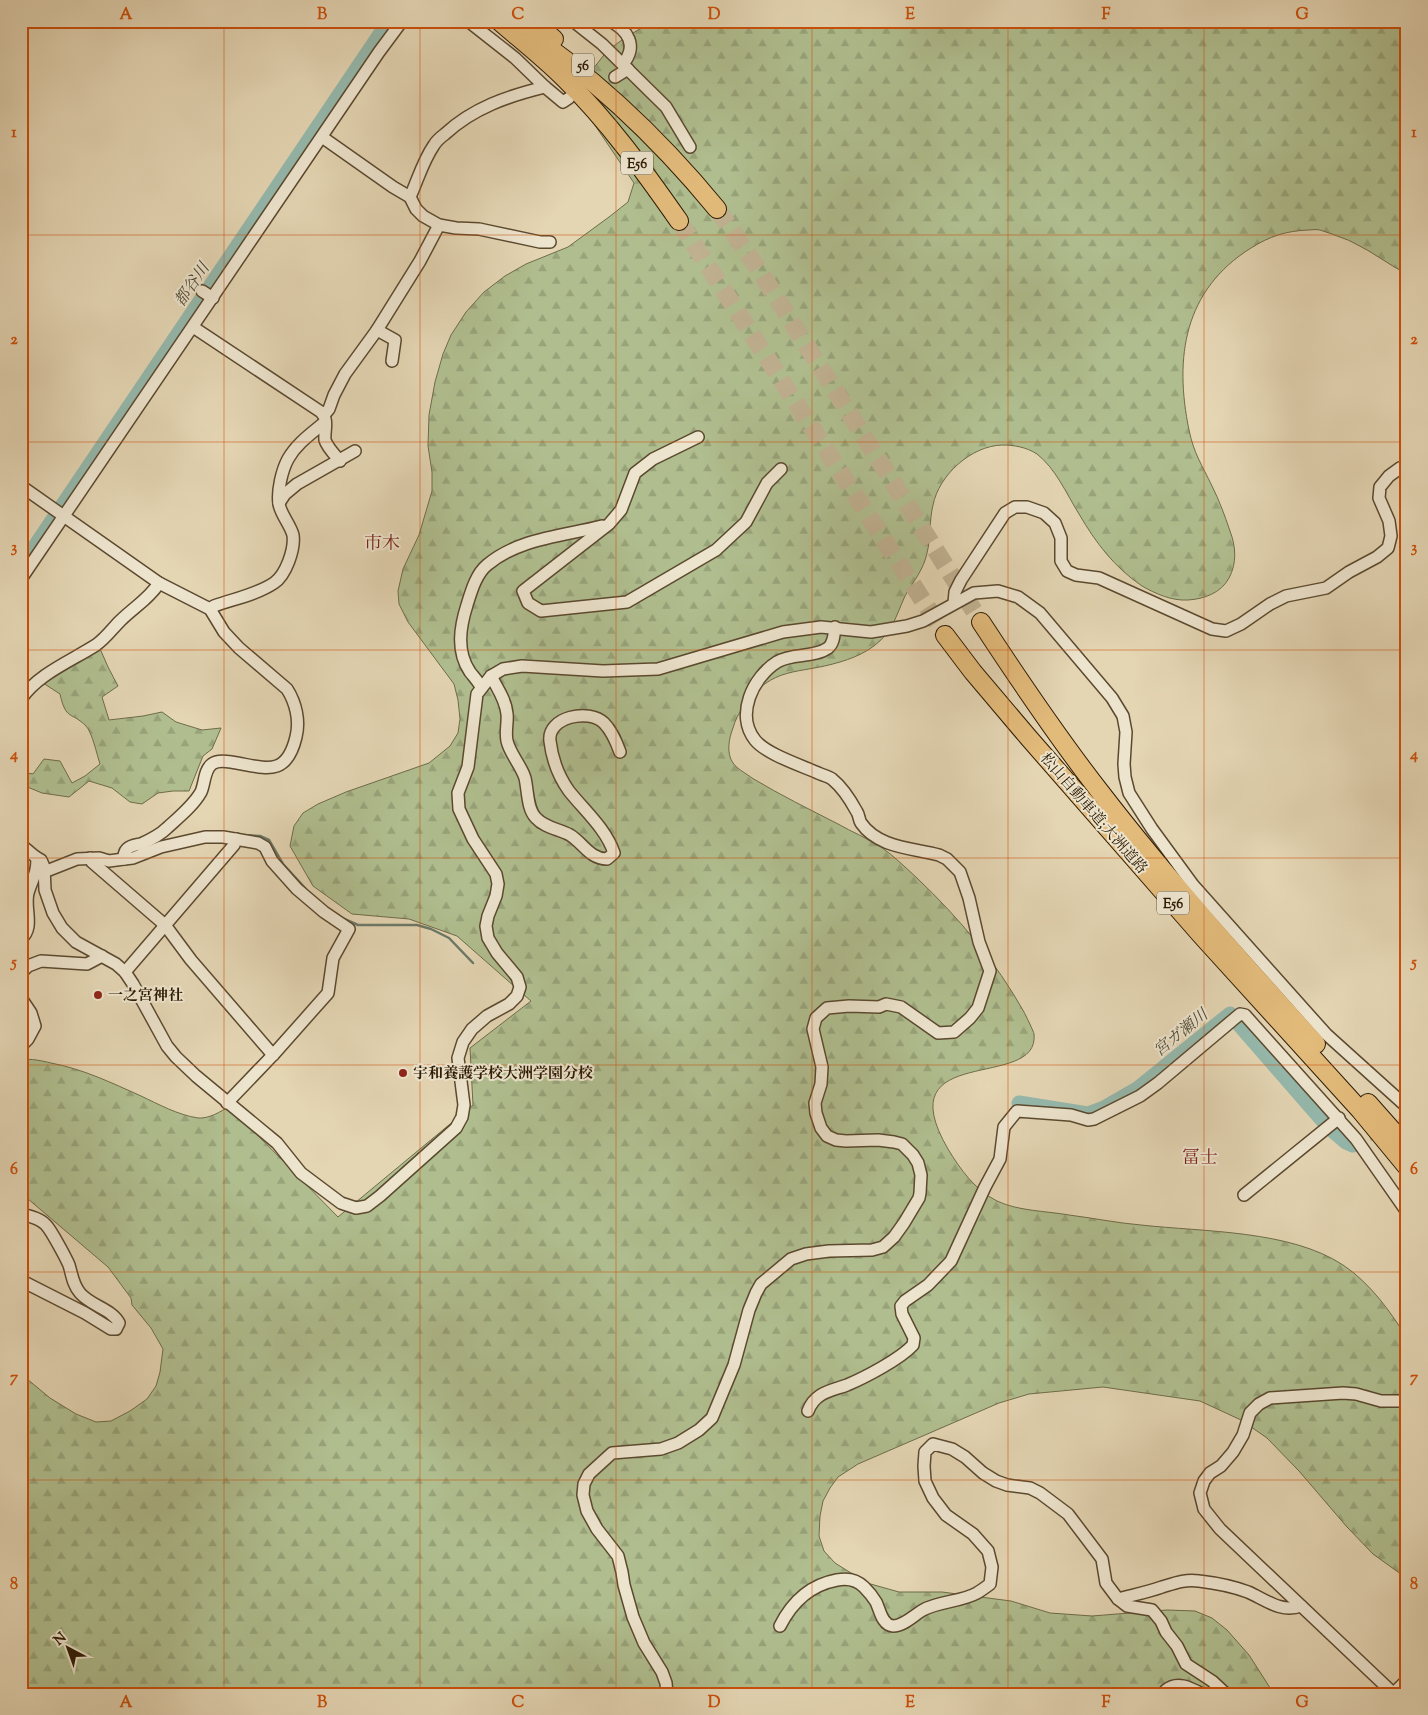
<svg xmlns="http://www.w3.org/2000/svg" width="1428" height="1715" viewBox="0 0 1428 1715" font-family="'Sorts Mill Goudy','Noto Serif JP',serif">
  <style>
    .forest { fill: url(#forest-firs); stroke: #6e6c49 }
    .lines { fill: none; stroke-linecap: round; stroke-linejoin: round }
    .stream { stroke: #6b7969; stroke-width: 2.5 }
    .river { stroke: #95b9ad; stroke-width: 15 }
    .minor-tunnel { stroke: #bfb090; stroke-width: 11; stroke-dasharray: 11 5.5; stroke-linecap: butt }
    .highway-tunnel { stroke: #bfb090; stroke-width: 18; stroke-dasharray: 18 9; stroke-linecap: butt }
    .minor-casing { stroke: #5b492f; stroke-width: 14 }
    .highway-casing { stroke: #2d1a03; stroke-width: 20 }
    .minor { stroke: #ede4ce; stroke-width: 11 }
    .highway { stroke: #e2ba7a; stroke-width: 18 }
    .grid { fill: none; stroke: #cc500b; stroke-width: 1; stroke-opacity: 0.55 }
    .poi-dot { fill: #8f2418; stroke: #ede4ce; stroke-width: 2 }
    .labels { text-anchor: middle; stroke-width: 4; stroke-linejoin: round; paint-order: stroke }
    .shield { fill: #ede4ce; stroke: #675740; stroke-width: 1 }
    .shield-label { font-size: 14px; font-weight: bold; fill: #2d1a03 }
    .street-label { font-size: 15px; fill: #2d1a03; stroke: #ede4ce }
    .poi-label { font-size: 15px; font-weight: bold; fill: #2d1a03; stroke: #ede4ce; text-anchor: start }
    .water-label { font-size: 16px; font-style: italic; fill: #4c4a36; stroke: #ede4ce }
    .quarter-label { font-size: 18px; fill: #7a1f14; stroke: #ede4ce }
    .neatline { fill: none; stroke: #cc500b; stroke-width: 2 }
    .grid-label { font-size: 16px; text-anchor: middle; font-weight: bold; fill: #cc500b }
  </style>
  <defs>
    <pattern id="forest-firs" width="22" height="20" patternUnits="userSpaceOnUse" patternTransform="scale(1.25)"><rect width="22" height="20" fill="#b0be8f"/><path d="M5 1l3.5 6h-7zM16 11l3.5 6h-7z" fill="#98a37a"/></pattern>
  </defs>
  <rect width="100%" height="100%" fill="#e4d5b3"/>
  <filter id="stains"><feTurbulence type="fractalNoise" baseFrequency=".004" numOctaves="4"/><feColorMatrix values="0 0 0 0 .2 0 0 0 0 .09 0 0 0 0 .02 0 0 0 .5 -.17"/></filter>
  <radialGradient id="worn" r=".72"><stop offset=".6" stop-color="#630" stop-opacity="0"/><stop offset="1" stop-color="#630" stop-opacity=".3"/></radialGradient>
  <g class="forest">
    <path d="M659,21H1407V274C1389,265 1373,252 1354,243C1347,239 1339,237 1332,234C1328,233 1324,231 1320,230C1316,229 1312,230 1308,230C1286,231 1270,236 1251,248C1184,290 1174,357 1189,430C1194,454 1202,465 1212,486C1219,500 1225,516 1230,531C1236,547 1237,563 1229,578C1221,593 1204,599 1188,600C1172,601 1156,594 1142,586C1114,567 1096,543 1079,514C1066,493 1056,469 1037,454C1026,447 1014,445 1002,445C971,446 939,475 933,505C929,521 931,538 927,553C924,569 913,582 905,596C900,607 896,619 890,629C878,647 860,656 840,662C797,675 773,665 744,706C739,713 735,720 733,728C729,738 726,753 733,763C737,769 747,774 752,778C780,795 809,809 838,824C852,832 867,838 881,847C894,856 906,868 918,879C959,918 996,962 1024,1012C1025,1014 1034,1032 1034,1034C1040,1092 885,1041 948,1149C960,1169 975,1190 997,1201C1018,1211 1046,1211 1069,1215C1093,1218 1117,1223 1141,1225C1204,1232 1290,1230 1343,1265C1370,1283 1390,1311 1407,1338V1576L1398,1572L1373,1554L1347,1527L1299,1471L1267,1438L1241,1420L1200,1401L1103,1387L1029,1394L999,1403L858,1464L838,1477L830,1488L823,1501L820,1516L819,1536L824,1551L835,1563L867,1583L899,1592H942L1011,1601L1050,1613L1092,1616L1167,1610L1195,1611L1212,1618L1227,1630L1249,1655L1274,1694H21V1374L50,1398L76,1414L96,1422L111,1421L130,1411L147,1399L156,1386L160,1372L163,1349L151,1328L132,1305L131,1298L108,1267L21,1193V1060C31,1058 42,1061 51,1063C83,1069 112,1083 141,1096C158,1104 178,1115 198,1118C208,1119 221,1112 229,1106L338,1217L473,1105L470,1048L531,1001L457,936L409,919L352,914L313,886L290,846L294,826L303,813L318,804L346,792L429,763L450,746L458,733L460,719L458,700L454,684L408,622L399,604L398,591L403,569L419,535L432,491V472L428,446L429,415L435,382L443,354L451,335L466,312L484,292L505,276L526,264L568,247L609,217L628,202L634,183L588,115V96L593,69L607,51L626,37L645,26Z"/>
    <path d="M98,644L108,667L118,686L102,697L109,720L143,716L162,712L176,722L202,730L221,728L212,749L203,756L189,791H173L158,793L142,804L130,802L112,788L89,781L69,797L42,793L25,786L21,787V772L33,774L44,759L60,761L72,783L85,776L100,764C97,755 92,732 86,726C71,711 66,721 60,694L40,681Z"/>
  </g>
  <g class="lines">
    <g class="stream">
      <polyline points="242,835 260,836 269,840 283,864 306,889"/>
      <polyline points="21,867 32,870"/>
      <polyline points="342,918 358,925 417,925 431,929 449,938 473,963"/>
    </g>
    <g class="river">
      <polyline points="21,567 389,21"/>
      <polyline points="1019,1103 1088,1114 1104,1108 1137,1089 1230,1014 1324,1122"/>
      <polyline points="1333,1131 1346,1142 1353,1145"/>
    </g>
    <polyline class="minor-tunnel" points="1369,1136 1407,1122"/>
    <g class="highway-tunnel">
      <polyline points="717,209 757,267 981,622"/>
      <polyline points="679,221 945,635"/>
    </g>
    <defs>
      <g id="minor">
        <polyline points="468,21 515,58 545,87"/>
        <polyline points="573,21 602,44 666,107 690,147"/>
        <path d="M610,21C628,30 638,46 623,64"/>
        <polyline points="615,77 628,69"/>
        <polyline points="322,137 393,187 410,197 416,209 423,216 439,225 456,228 479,229 540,242 550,242"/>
        <path d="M410,197C418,179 423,161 434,145C437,140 441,137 445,134C473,108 508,96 545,87L563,102L569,98"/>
        <polyline points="202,291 213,298"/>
        <path d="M193,327L321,412C329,420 324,430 325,440C327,447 335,455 340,461"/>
        <polyline points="377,330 395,340 392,361"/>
        <polyline points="324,415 329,409 334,395 345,374 377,330 420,261 439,225"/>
        <polyline points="698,437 653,459 635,473 621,510 609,524 523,591 528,603 541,611 627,602 716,550 746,522 767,483 781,469"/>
        <path d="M21,486L159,583L210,609L224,632L239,648L287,689C296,703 300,721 296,737C286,779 264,767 231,762C225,761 217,760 212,764C204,770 205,783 201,792C193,806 179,817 167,828C160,835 150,840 141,844C136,845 131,845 127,849C124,852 124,855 124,859"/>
        <polyline points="279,503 285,494 297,484 355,451"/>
        <polyline points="21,579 379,52 402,21"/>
        <polyline points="954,603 955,592 961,580 1005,513 1015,507 1027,507 1044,513 1055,523 1061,538 1061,561 1067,571 1076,575 1099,578 1212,629 1226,631 1241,624 1270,604 1286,596 1326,588 1349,572 1377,557 1388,548 1391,536 1389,521 1379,498 1380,487 1389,476 1400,468 1407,467"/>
        <path d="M210,609L214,606C233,599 256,595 274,583C286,575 295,549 293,535C290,524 281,515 279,504C277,491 282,470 288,459C297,443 312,433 325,422"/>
        <path d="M491,676C497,688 506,700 507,714C508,722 505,732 507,741C510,754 521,765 525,778C528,791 527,809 536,818C545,828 559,829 570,835C583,843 590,859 607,859L614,853C606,829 585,811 569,791C559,777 552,758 550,741C547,717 589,708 604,723C612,731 616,741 620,752"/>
        <path d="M481,687C478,681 474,677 470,672C456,651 460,627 467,605C471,592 476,574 487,565C519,538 564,536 602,526"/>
        <path d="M21,699C38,674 71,661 96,645C106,638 112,629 120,621C134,607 149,599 159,583"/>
        <path d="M21,845C28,850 34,857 41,860L44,867L45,890L53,913L62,928L76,942L116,964L125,972L133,984L167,1046L176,1057L196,1076L277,1143L301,1173L341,1203L356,1208L367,1206L380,1196L456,1128L462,1117L464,1105L458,1058L463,1042L472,1029L487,1016L509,1004L517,996L520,987L517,977L497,953L488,938L486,926L488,916L496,896L498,884L496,874L473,839L459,809L458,793L468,767L477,694L491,676L503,669L522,666L603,671L658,669L783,632L821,627L871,632L907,626L923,621L974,593L998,591L1018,597L1040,613L1112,698L1123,716L1126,732L1124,764L1125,777L1129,793L1152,829L1193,885L1326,1034L1407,1107"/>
        <polyline points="90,858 92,862 165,925 191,960 273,1055"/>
        <polyline points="44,872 77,859 99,858 109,861 124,859 133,858 161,847 205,837 223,837 258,843 265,847 272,861 297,889 324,912 349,929 333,958 328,993 273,1055 227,1103"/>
        <path d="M21,939C35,927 24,909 28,893C32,879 37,875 37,858"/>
        <polyline points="125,972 234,845 236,839"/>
        <polyline points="21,973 28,966 41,961 87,964 102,956"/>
        <polyline points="21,998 31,1013 35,1026 28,1039 21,1046"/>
        <polyline points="1244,1195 1339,1118"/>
        <path d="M21,1214C29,1216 40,1218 46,1225C51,1230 66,1258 69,1265C72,1275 73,1285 80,1293C91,1306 112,1309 119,1323L116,1329H111L85,1313L24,1282L21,1284"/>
        <path d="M808,1411C815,1392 831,1391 847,1385C866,1377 900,1359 913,1345L914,1338L902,1314L901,1306L905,1301L928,1285L951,1261L985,1187L1000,1159L1004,1127L1017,1111L1071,1115L1088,1120L1094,1119L1140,1096L1158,1083L1240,1014L1245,1015L1356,1139L1407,1212"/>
        <path d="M1118,1599C1133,1595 1148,1592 1162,1587C1175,1583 1185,1579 1199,1581C1216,1583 1232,1586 1248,1592C1266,1600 1281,1613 1301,1606"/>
        <path d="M780,1626C792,1602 810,1585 837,1580C847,1578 856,1579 864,1587C868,1591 873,1597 876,1602C880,1610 882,1625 893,1626C904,1626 914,1615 923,1610C939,1601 961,1602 977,1593C982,1590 986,1587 990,1584L992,1567L988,1551L973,1534L946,1515L933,1498L925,1481L924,1466L925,1452L933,1444L952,1449L965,1457L983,1473L996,1481L1007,1485L1030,1488L1040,1493L1068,1514L1102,1559L1106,1583L1118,1599L1127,1606L1152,1610L1161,1621L1166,1632L1177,1646L1186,1664L1212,1681L1226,1694"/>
        <polyline points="1394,1693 1407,1680"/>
        <path d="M667,1694L666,1683L662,1672L644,1643L633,1617L624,1585L622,1572L618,1556L597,1529L587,1511L583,1495L584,1484L589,1474L612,1453L661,1449L678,1443L699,1430L712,1418L734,1365L749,1310L756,1293L761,1284L791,1259L806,1254L829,1251L872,1250L883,1247L894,1237L904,1223L919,1198L920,1193L921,1175L918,1163L913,1155L902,1144L894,1142L878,1140L846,1141L836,1140L827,1136L821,1128L816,1113L815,1103L821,1084L822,1067L813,1029L816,1018L827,1008L849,1006L879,1007L886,1004L901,1007L938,1033L954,1032L970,1018L978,1008L990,971L979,942L969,898L960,872L947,859L939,855C913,848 878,848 861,823C859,820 859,815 857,812C851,801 842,787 832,779C828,776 822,775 818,773C800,765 766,754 755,740C735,715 753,677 777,662C792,653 814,658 828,648C834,643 834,635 835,627"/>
        <path d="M1168,1694L1166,1690C1177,1681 1189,1687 1202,1694"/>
        <polyline points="1394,1694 1220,1529 1204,1509 1200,1493 1204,1481 1210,1473 1221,1466 1233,1452 1243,1435 1250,1413 1259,1404 1270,1398 1343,1393 1356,1394 1381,1401 1407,1401"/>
      </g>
      <g id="highway">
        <path d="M499,21C521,40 544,58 565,79C608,121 644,171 679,221"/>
        <path d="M511,21C590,73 658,137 717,209"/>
        <polyline points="533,21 554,39"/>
        <path d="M981,622C1019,680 1058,738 1101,793C1168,880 1242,962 1316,1044"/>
        <polyline points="945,635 973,672 1028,737 1201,935 1360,1110 1407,1167"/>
        <polyline points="1368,1103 1407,1147"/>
      </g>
    </defs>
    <use href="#minor" class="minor-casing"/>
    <use href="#highway" class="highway-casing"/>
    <use href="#minor" class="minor"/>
    <use href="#highway" class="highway"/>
  </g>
  <path class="grid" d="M224,21V1694M420,21V1694M616,21V1694M812,21V1694M1008,21V1694M1204,21V1694M21,235H1407M21,442H1407M21,650H1407M21,858H1407M21,1065H1407M21,1272H1407M21,1480H1407"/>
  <g class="poi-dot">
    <circle cx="98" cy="995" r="5"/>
    <circle cx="403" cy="1073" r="5"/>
  </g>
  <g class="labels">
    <g class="shield">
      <rect x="572" y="53.5" width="22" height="23" rx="4"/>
      <rect x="621" y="151.5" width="32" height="23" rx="4"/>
      <rect x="1157" y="891.5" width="32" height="23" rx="4"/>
    </g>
    <g class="shield-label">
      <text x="583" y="70">56</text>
      <text x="637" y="168">E56</text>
      <text x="1173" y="908">E56</text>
    </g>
    <g class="street-label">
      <text transform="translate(1094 813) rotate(49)" y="5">松山自動車道;大洲道路</text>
    </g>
    <g class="poi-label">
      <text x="108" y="1000">一之宮神社</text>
      <text x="413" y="1078">宇和養護学校大洲学園分校</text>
    </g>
    <g class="water-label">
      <text transform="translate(191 284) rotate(-56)" y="6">都谷川</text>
      <text transform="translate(1180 1032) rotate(-39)" y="6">宮ガ瀬川</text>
    </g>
    <g class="quarter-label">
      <text x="382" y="549">市木</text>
      <text x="1200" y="1163">冨士</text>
    </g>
  </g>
  <rect width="1428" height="1715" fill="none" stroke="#e4d5b3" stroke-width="55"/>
  <g transform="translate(68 1648) rotate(319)" stroke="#ede4ce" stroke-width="4" paint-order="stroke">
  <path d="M0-4L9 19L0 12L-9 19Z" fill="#2d1a03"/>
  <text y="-8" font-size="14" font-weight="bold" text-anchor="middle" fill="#2d1a03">N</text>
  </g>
  <rect x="28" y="28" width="1372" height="1660" class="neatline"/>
  <g class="grid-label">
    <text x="126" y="19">A</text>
    <text x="322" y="19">B</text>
    <text x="518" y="19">C</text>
    <text x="714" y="19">D</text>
    <text x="910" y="19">E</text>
    <text x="1106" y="19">F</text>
    <text x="1302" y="19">G</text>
    <text x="14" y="137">1</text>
    <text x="1414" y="137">1</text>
    <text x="14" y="344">2</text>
    <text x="1414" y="344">2</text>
    <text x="14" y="552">3</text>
    <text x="1414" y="552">3</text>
    <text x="14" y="759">4</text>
    <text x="1414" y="759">4</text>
    <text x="14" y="967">5</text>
    <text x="1414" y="967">5</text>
    <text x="14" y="1174">6</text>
    <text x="1414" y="1174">6</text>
    <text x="14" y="1382">7</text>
    <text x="1414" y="1382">7</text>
    <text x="14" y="1589">8</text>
    <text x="1414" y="1589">8</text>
    <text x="126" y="1707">A</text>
    <text x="322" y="1707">B</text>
    <text x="518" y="1707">C</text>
    <text x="714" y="1707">D</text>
    <text x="910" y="1707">E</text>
    <text x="1106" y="1707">F</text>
    <text x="1302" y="1707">G</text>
  </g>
  <rect width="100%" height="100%" filter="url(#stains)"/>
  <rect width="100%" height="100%" fill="url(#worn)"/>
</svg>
